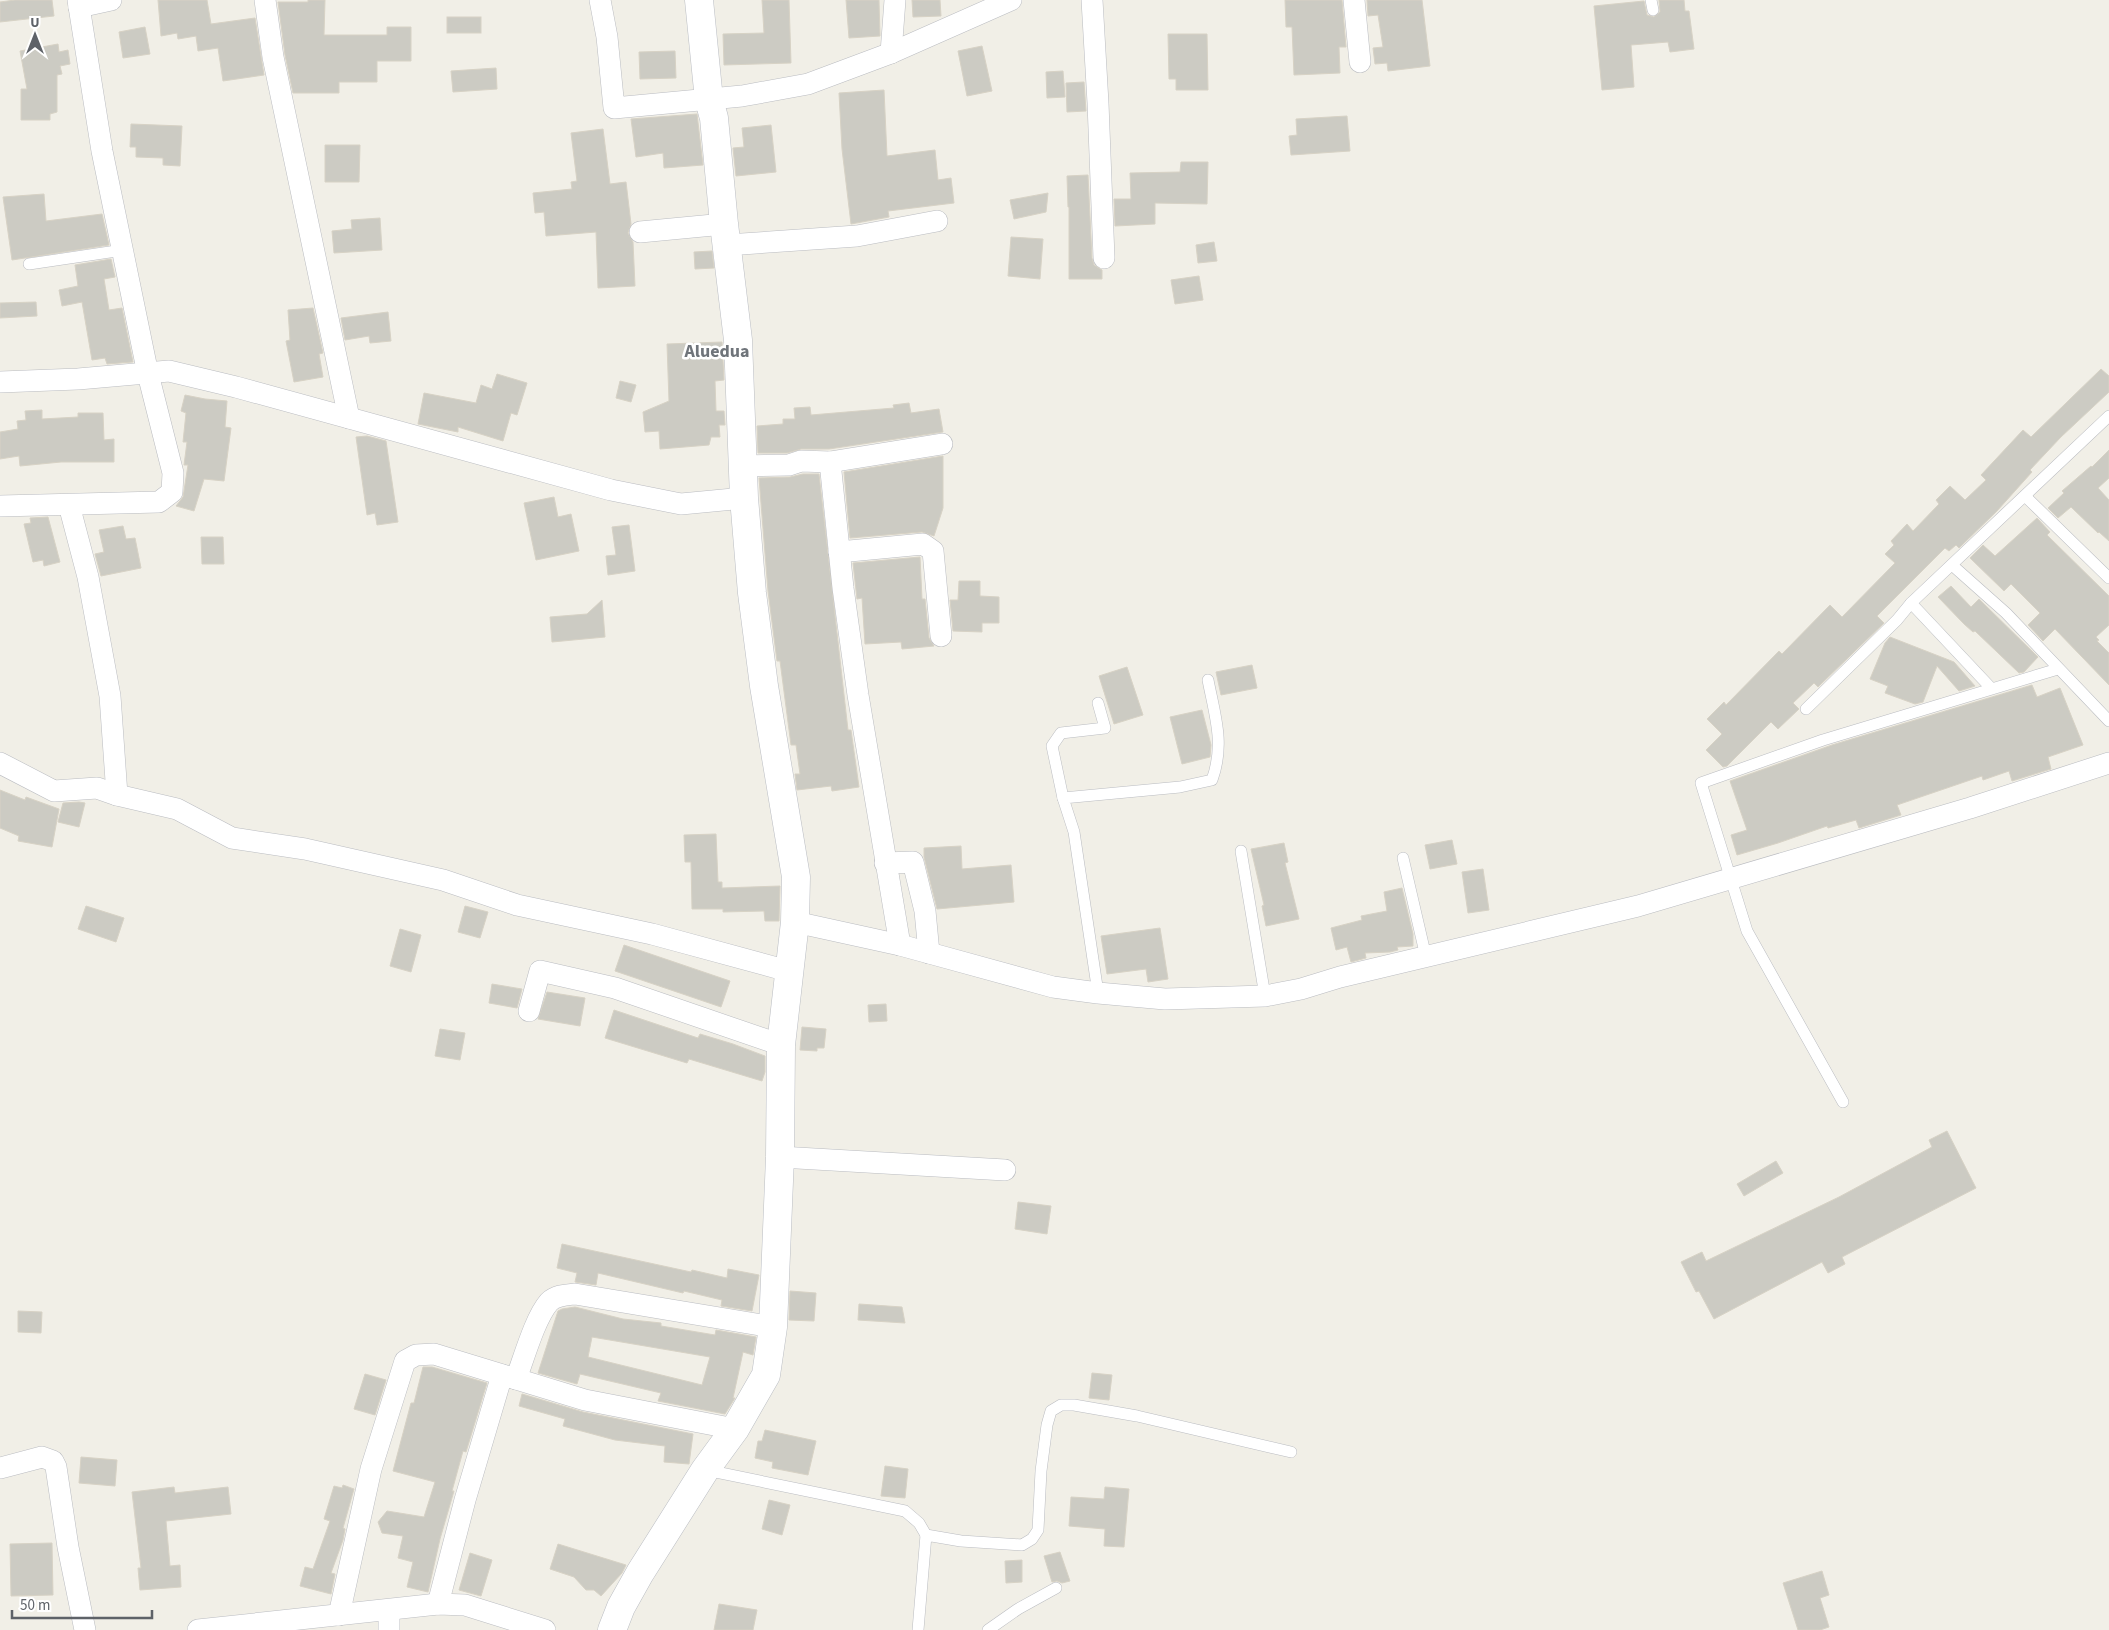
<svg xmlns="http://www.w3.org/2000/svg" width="2109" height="1630" viewBox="0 0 2109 1630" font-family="'Source Sans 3',sans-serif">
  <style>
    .building { fill: #cccbc3; stroke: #d7d2c5; fill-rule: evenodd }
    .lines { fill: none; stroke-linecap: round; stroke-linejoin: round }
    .lane-casing { stroke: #babcc1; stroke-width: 12 }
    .street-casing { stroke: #babcc1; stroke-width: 22 }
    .secondary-casing { stroke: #babdc3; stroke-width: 29 }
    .lane { stroke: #fff; stroke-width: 11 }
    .street { stroke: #fff; stroke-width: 21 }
    .secondary { stroke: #fff; stroke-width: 28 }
    .labels { text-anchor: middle; stroke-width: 5; stroke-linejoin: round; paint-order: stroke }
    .quarter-label { font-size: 18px; font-weight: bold; fill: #6f747a; stroke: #fff }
  </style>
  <rect width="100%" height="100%" fill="#f1efe7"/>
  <g class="building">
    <polygon points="15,0 52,0 54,16 0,22 0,2"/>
    <polygon points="158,0 207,0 211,24 255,18 264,75 223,81 218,48 198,51 196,36 178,39 177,33 161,36"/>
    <polygon points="308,0 325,0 324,35 387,35 387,27 411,27 411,61 377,61 377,82 339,82 339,93 293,93 285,55 278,2 308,2"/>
    <polygon points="762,0 789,0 791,63 724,65 723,34 764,33"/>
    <polygon points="846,0 879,0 880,36 849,38"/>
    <polygon points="912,0 940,0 941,16 913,17"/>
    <polygon points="1285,0 1342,0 1346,47 1339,47 1340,73 1294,75 1292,27 1286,27"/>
    <polygon points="1367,0 1422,0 1430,66 1388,71 1387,63 1375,64 1373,48 1383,47 1378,15 1368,16"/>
    <polygon points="1659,0 1684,0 1685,11 1689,11 1694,49 1670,52 1668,42 1631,45 1634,87 1602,90 1594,6 1644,1 1647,15 1654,17 1660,12"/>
    <rect x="447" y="17" width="34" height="16"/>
    <polygon points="145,27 150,54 123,58 119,32"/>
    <polygon points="1168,34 1207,34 1208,90 1176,90 1176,79 1169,79"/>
    <polygon points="58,44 59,52 68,50 70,64 60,66 62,74 57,75 57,112 50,114 50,120 21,120 21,89 27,89 20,51"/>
    <polygon points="982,46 992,91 967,96 958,51"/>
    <polygon points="675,51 676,78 640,79 639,52"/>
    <polygon points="496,68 497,89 453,92 451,71"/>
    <polygon points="1063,71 1065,97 1047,98 1046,72"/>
    <polygon points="1084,82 1086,111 1067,112 1066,83"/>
    <polygon points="884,90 887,156 935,150 938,180 951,178 954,203 888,211 889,217 851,224 842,149 839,93"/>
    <polygon points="697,114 703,165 664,168 663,153 636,157 631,119"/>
    <polygon points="1347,116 1350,151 1291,155 1289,136 1297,135 1296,119"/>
    <polygon points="131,124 182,126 180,166 163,165 163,158 136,157 136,147 130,147"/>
    <polygon points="771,125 776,172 736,176 733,148 744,147 742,128"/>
    <polygon points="603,129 610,184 626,182 631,224 628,233 633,242 635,286 598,288 596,232 546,236 544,212 535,213 533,193 572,189 571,182 577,181 571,133"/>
    <polygon points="325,145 360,145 359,182 325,182"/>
    <polygon points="1181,162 1208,162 1207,204 1155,203 1155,224 1115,226 1114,199 1131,199 1130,173 1180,172"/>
    <polygon points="1088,175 1092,258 1094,265 1102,270 1102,279 1069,279 1069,207 1068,207 1067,176"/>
    <polygon points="1048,193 1046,212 1014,219 1010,200"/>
    <polygon points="44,194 46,221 102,214 109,245 12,260 3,197"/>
    <polygon points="380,218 382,250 334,253 332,231 352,229 351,220"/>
    <polygon points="1011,237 1043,239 1040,279 1008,276"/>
    <polygon points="1214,242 1217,261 1198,263 1196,245"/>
    <polygon points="712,251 714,268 695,269 694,252"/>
    <polygon points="111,259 115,277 104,279 109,310 122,308 133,362 107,364 105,358 92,360 82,302 62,306 59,290 78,286 75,265"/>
    <polygon points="1199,276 1203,300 1175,304 1171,280"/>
    <polygon points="36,302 37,316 0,318 0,303"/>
    <polygon points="313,308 323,353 319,354 323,377 294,382 286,341 290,340 288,310"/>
    <polygon points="388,312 391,341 370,343 369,336 345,340 341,318"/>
    <polygon points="722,342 724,380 715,381 716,411 724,411 725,425 719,425 720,437 711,437 709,445 660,449 659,431 645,432 643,412 669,401 667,344"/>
    <polygon points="2101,369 2109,376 2109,392 2061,437 2030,470 2032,472 1997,511 1959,548 1956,545 1949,551 1945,548 1877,616 1884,623 1818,687 1814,683 1793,703 1799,709 1778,729 1771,722 1727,766 1723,767 1706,750 1722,734 1707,719 1724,702 1726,705 1779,651 1782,654 1830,605 1842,617 1895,563 1885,554 1894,545 1891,541 1907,524 1913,531 1939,504 1936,500 1950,486 1965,500 1986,480 1981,475 2023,430 2031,437"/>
    <polygon points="497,374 527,383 517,415 511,413 503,441 458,427 458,432 418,424 424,393 476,403 481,385 492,389"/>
    <polygon points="620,381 636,385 631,402 616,398"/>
    <polygon points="185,395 205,399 227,401 225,427 231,428 224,481 204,479 194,511 176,506 183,497 188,465 184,465 187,442 183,442 186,413 181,411"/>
    <polygon points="909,403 911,413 939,409 943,432 829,449 801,449 787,453 758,453 757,426 783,424 783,419 795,419 794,408 810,407 811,415 894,408 893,405"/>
    <polygon points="42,410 42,419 78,417 78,413 103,413 104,440 114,439 114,462 61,462 20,466 19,456 0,459 0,432 18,429 17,421 26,420 25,411"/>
    <polygon points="367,436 386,441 398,522 377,525 375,513 367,515 356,437"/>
    <polygon points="2109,450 2109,478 2098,488 2109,500 2109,541 2099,532 2098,533 2071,507 2058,518 2048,508 2064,493 2062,491 2091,466 2092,467"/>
    <polygon points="943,456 943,508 934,536 922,532 850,538 844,472"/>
    <polygon points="803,474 819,474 848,730 851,730 859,787 832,791 831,786 797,790 795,774 800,774 796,745 791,745 780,661 777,661 768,591 759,478 790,477"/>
    <polygon points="554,497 558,517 571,514 579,551 536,560 524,503"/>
    <polygon points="48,517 60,562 44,566 43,560 33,562 24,524 31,523 30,518"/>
    <polygon points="2037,518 2050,532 2047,535 2109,596 2109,625 2096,637 2099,640 2097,641 2109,653 2109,685 2055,629 2043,641 2028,625 2040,613 2011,584 2004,591 1970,558 1983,545 1995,556"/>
    <polygon points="629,525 635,571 608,575 606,556 616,555 612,527"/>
    <polygon points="123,526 126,539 135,538 141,568 101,576 95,554 104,552 99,530"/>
    <polygon points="201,537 223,537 224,564 202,564"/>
    <polygon points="920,557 922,599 925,599 929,638 934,646 902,649 901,642 865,644 862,598 857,599 853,563"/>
    <polygon points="959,581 980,581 980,596 999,597 999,623 982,623 982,632 953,631 950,600 958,600"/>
    <polygon points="1951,586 1971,607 1979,599 2038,657 2024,672 2019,673 1975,631 1973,632 1964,624 1938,597"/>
    <polygon points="602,600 605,637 552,642 550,617 587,614"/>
    <polygon points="1890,637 1954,662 1975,686 1959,691 1937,666 1923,702 1915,704 1885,693 1888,686 1870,679 1885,643"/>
    <polygon points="1252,665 1257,688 1221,695 1216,672"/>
    <polygon points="1127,667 1143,715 1114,724 1099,676"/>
    <polygon points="2032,685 2037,697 2060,688 2083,745 2048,757 2051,769 2012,781 2009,771 1983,780 1982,776 1897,805 1901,815 1859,828 1856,820 1828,828 1827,826 1778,843 1737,855 1731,835 1747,830 1730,781 1832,745"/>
    <polygon points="1202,710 1211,745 1210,757 1182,764 1170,717"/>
    <polygon points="0,790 25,800 26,797 59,809 52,847 18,841 19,836 0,828"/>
    <polygon points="79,802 85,803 79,827 58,822 63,803"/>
    <polygon points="716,834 718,882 722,882 722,888 780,886 779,921 765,921 764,911 723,912 723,909 692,909 691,862 685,862 684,835"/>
    <polygon points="1452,840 1457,864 1430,869 1425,845"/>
    <polygon points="1284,843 1288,862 1285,863 1299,919 1266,926 1262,906 1264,905 1251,849"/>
    <polygon points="961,846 962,869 1011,865 1014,902 937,909 924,857 924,848"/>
    <polygon points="1483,869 1489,910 1468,913 1462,872"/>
    <polygon points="1402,888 1413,934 1413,946 1397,947 1398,950 1390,952 1365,953 1366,958 1351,962 1347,947 1336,950 1331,928 1362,920 1361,916 1387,911 1384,892"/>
    <polygon points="86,906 124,918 116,942 78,929"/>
    <polygon points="465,906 488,912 480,938 458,932"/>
    <polygon points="1160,928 1168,979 1148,982 1146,969 1107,974 1101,936"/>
    <polygon points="400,929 421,935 411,972 390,966"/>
    <polygon points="624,945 730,981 721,1007 615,971"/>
    <polygon points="492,984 522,989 517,1008 489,1003"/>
    <polygon points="547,992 585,998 580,1026 538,1019"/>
    <polygon points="886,1004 887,1021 869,1022 868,1005"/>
    <polygon points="614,1010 698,1038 700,1034 733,1044 765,1056 765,1072 762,1081 689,1059 687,1063 605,1038"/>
    <polygon points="802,1027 826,1029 824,1048 817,1048 817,1051 800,1050"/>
    <polygon points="440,1029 465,1033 460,1060 435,1056"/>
    <polygon points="1947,1131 1976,1188 1842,1257 1845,1264 1828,1273 1822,1262 1714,1319 1699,1291 1696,1292 1681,1262 1702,1252 1706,1261 1839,1197 1932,1147 1929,1140"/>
    <polygon points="1776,1161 1783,1173 1744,1196 1737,1184"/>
    <polygon points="1018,1202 1051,1206 1047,1234 1015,1229"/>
    <polygon points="562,1244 691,1272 692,1270 727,1278 728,1269 759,1275 752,1311 721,1306 722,1300 684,1291 683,1293 598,1273 596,1285 575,1282 577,1273 557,1268"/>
    <polygon points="790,1291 816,1293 814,1321 789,1320"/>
    <polygon points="859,1304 902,1307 905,1323 858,1320"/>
    <path d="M575,1307L623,1319L661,1323V1326L715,1335L716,1330L756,1337L753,1355L743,1352L733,1398H735L725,1414L658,1401L661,1393L580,1374L577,1384L538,1373L558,1311L562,1309ZM592,1337L710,1357L702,1385L588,1357Z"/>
    <polygon points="18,1311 42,1312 41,1333 18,1332"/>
    <polygon points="423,1367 432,1367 487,1383 466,1452 463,1451 452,1491 454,1491 440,1539 428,1592 407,1587 413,1562 398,1558 403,1536 382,1533 378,1522 387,1511 424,1517 435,1482 393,1471 411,1403 414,1403"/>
    <polygon points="1092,1373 1112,1375 1109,1400 1089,1398"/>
    <polygon points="365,1374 386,1380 375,1415 354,1409"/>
    <polygon points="522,1394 583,1412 693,1434 689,1464 664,1462 665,1446 615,1440 563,1426 565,1419 519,1406"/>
    <polygon points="765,1430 816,1441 808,1475 772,1468 773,1462 755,1458 758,1441 762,1441"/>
    <polygon points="81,1457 117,1460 115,1486 79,1483"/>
    <polygon points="885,1466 908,1469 905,1498 881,1496"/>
    <polygon points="343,1485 354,1489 343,1528 345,1529 343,1540 331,1573 335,1574 331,1594 300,1586 305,1567 313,1569 330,1521 324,1519 334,1486 342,1488"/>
    <polygon points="174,1487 175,1493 228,1487 231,1514 166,1521 170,1566 180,1565 181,1587 140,1590 138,1568 141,1568 132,1492"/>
    <polygon points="1105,1487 1129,1489 1124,1547 1104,1546 1105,1529 1069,1526 1071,1497 1104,1499"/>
    <polygon points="769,1500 790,1505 782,1535 762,1529"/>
    <polygon points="52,1543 53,1595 11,1596 10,1544"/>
    <polygon points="558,1544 626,1565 622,1573 601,1596 594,1590 586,1590 574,1577 550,1569"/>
    <polygon points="1060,1552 1070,1581 1062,1583 1057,1581 1052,1582 1044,1556"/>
    <polygon points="470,1553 492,1560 481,1596 459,1590"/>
    <polygon points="1022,1560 1022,1582 1006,1583 1005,1561"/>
    <polygon points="1822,1571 1829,1595 1820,1598 1829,1627 1820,1630 1798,1630 1783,1583"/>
    <polygon points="719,1604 757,1610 753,1630 714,1630"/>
  </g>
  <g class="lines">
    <defs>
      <g id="lane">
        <polyline points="1651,0 1653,10"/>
        <polyline points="29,264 123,250"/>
        <polyline points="2025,496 2109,578"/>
        <polyline points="1952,565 2006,613 2109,721"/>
        <polyline points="1911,603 1991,688"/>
        <polyline points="1806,709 1897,620 1911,603 2109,416"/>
        <polyline points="1063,798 1052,746 1061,733 1105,728 1098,703"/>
        <polyline points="1241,851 1265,996"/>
        <polyline points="1403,858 1426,957"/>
        <path d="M1098,993L1074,832L1063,798L1180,787L1212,780C1225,744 1215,716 1208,680"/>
        <polyline points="1843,1102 1747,931 1701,783 1823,740 2058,669"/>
        <polyline points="706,1470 905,1511 919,1523 926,1535"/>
        <polyline points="918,1630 926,1535 961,1541 1022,1545 1032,1539 1038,1530 1041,1471 1047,1425 1051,1411 1061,1405 1074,1405 1137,1416 1291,1452"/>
        <polyline points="988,1630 1018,1609 1056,1588"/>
      </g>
      <g id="street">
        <polyline points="265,0 273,57 349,418"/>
        <polyline points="600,0 607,37 614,108 742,96 808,84 891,53 1011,0"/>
        <polyline points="1092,0 1098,103 1104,258"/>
        <polyline points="1354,0 1360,62"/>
        <polyline points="79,7 111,0"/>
        <polyline points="891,53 895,0"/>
        <polyline points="640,232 724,224"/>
        <polyline points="727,245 857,236 937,221"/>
        <polyline points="0,382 78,379 169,371 236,387 611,490 681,504 744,498"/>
        <polyline points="830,462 942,444"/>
        <polyline points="743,466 789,465 801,461 830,462 843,588 858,695 900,945"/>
        <polyline points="69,505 88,577 110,696 117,795"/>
        <polyline points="0,506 159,502 172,492 173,473 148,374 102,151 78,0"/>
        <polyline points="839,552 923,544 933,551 941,636"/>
        <polyline points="0,763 54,791 97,788 117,795 177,809 232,838 305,849 443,880 517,905 652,934 788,971"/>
        <polyline points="885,863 913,862 925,911 929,953"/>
        <polyline points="795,922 900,945 1053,987 1098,993 1165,999 1265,996 1301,989 1340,977 1638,906 1970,808 2109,763"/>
        <polyline points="529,1011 540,971 615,988 781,1045"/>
        <polyline points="780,1157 1005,1170"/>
        <path d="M516,1379C524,1358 535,1318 549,1302C556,1295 566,1295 575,1294L773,1327"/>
        <polyline points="0,1468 42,1457 53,1461 56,1467 68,1547 85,1630"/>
        <polyline points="438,1604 465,1500 502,1375"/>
        <polyline points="389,1610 389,1630"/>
        <polyline points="339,1615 371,1469 405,1361 416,1355 434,1354 585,1400 735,1429"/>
        <polyline points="198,1630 438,1604 465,1605 545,1630"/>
      </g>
      <polyline id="secondary" points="612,1630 621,1607 640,1573 705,1470 735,1429 766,1375 773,1327 780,1157 781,1045 795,922 796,877 764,686 752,593 744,498 738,340 724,224 714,118 709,100 699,0"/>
    </defs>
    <use href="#lane" class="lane-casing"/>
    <use href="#street" class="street-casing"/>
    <use href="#secondary" class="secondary-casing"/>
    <use href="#lane" class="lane"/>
    <use href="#street" class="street"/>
    <use href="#secondary" class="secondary"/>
  </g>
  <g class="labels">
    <g class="quarter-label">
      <text x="717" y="357">Aluedua</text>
    </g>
  </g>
  <g transform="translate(35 35)" stroke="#ffffff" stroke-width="4" paint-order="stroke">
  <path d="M0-4L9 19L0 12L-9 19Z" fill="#5e6268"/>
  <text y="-8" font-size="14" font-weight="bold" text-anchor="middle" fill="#5e6268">U</text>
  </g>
  <path d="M12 1610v8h140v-8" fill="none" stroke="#5e6268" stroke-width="2.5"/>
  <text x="20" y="1610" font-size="15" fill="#5e6268" stroke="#ffffff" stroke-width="4" paint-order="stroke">50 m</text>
</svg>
